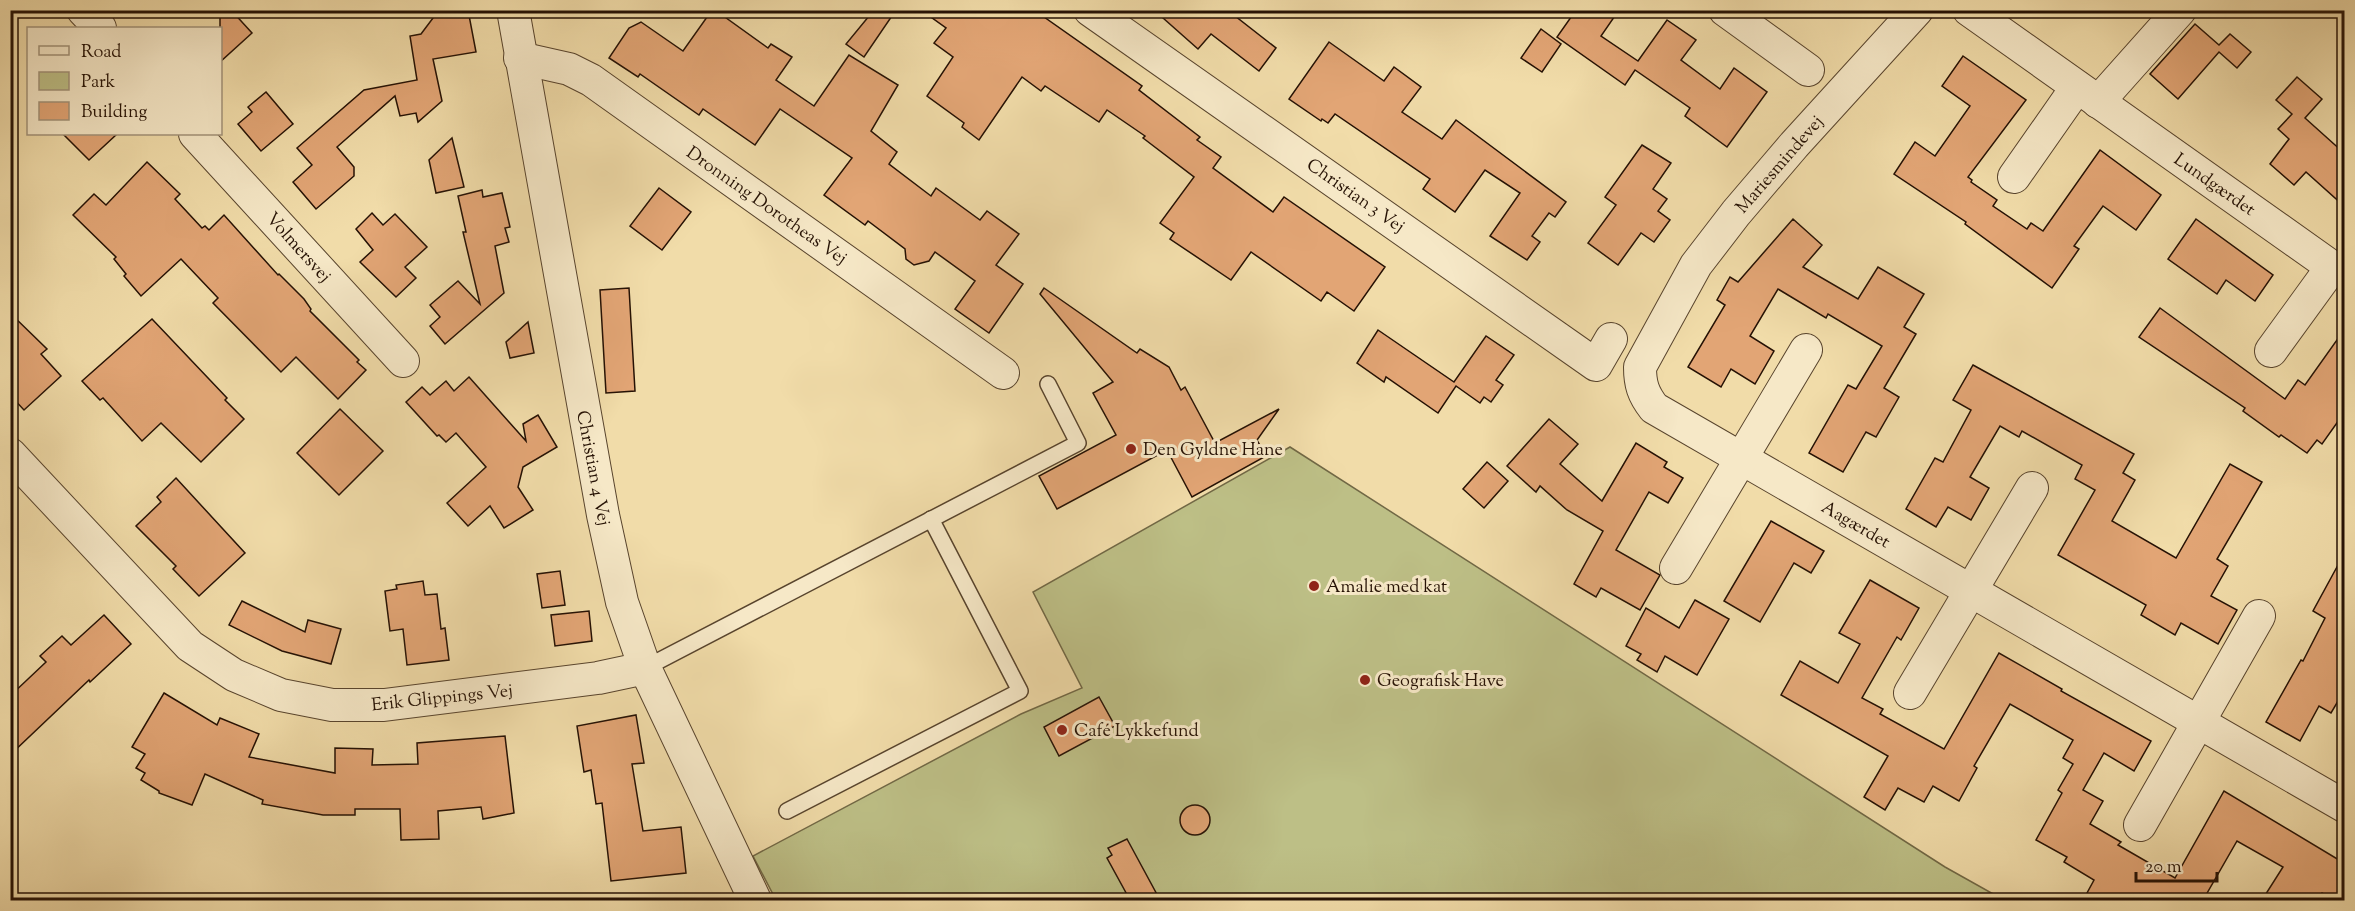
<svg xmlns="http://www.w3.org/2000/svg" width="2355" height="911" viewBox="0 0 2355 911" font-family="'Sorts Mill Goudy',serif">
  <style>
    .green { fill: #bdbf86; stroke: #716845; stroke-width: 1.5 }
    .building { fill: #e2a575; stroke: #251104; stroke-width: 1.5 }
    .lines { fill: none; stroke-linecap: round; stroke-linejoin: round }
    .service-casing { stroke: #58442d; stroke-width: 18 }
    .minor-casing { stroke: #58442d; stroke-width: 34 }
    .service { stroke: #f6e8c7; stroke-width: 15 }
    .minor { stroke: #f6e8c7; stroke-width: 32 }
    .poi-dot { fill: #8f2418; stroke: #f6e8c7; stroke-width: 2 }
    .labels { text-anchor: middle; stroke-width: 6; stroke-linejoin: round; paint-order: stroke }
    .street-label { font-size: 18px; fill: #251104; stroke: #f6e8c7 }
    .poi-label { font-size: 18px; fill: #251104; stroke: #f6e8c7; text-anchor: start }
  </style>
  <rect width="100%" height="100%" fill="#f1dca9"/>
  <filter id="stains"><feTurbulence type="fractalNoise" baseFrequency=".00333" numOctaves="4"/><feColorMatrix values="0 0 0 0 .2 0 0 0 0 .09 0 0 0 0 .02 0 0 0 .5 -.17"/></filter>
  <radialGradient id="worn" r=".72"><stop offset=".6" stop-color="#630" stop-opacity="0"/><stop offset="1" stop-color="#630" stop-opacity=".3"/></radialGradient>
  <polygon class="green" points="1290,447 1945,867 2004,900 776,900 753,856 1021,714 1082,688 1033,592"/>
  <g class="building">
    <polygon points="220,10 231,10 252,33 220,62"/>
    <polygon points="439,10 468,10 476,52 433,59 442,101 418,122 416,113 400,116 395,96 337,147 354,167 354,176 316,209 293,182 312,165 297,148 364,90 417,80 410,36 421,34"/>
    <polygon points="712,10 715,10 768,48 771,44 792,57 776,80 814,106 849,55 898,85 871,131 897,152 889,164 931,196 936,188 980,220 987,211 1019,234 996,265 1023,284 989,333 955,309 975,281 935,252 929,261 914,265 906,259 905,249 868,221 865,225 824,195 852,158 780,109 755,145 703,109 699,115 640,74 638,77 609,58 629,28 641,22 683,51"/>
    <polygon points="874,10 896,10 864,57 846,44"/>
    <polygon points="921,10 1034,10 1142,86 1139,90 1200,137 1197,140 1221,157 1213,168 1273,212 1284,197 1385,267 1354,311 1327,292 1321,301 1251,252 1231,280 1170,239 1174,233 1160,223 1194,177 1143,138 1145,136 1107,110 1099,122 1045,86 1041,91 1022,77 979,140 962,127 964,123 927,96 953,57 934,43 946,28"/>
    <polygon points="1154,10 1231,10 1230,12 1276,48 1259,71 1211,34 1198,49"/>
    <polygon points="1576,10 1619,10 1601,36 1638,61 1667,20 1696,40 1681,60 1720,89 1734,68 1767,92 1727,147 1685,116 1690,108 1635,70 1625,85 1557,37"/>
    <polygon points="2195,24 2219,45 2230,34 2251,52 2237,68 2219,52 2178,99 2150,74"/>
    <polygon points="1541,29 1561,44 1542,72 1521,58"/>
    <polygon points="1329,42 1384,81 1394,67 1421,87 1402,112 1442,139 1456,120 1566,202 1555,217 1549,213 1532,236 1540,242 1527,260 1490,236 1520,193 1485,170 1455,212 1423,189 1430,179 1335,114 1328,123 1322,119 1321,121 1289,99"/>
    <polygon points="1963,56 2026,100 1968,177 1972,180 1971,182 1997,200 1993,206 2027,229 2031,223 2043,231 2100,150 2161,195 2136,230 2103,206 2074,246 2079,249 2052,288 1965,224 1966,222 1894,174 1915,142 1935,156 1970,106 1942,86"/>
    <polygon points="2297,77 2322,99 2305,118 2344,153 2344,206 2306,172 2294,185 2270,164 2289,139 2278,129 2292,114 2276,100"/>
    <polygon points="266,92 293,124 261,151 238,124 252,112 248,107"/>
    <polygon points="63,134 117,134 89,160"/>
    <polygon points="452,138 464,187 436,193 429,160"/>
    <polygon points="1642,145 1671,163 1653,189 1667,199 1658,211 1670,220 1654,242 1641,233 1618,265 1588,243 1616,205 1605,197"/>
    <polygon points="147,162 180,194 175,199 202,228 205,226 209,230 224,215 278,275 279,274 304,299 311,309 310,311 359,360 357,362 366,370 338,399 296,357 281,372 213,303 218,298 181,259 141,296 124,276 126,274 114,259 116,257 73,215 94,194 106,205"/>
    <polygon points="659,188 691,212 662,250 630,226"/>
    <polygon points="482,190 483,197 502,193 510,227 505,228 509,242 495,246 504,293 445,344 430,326 440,317 430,305 458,281 480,304 463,232 466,232 458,196"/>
    <polygon points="372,213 383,225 395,214 427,247 405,267 416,278 396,297 360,262 373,250 356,229"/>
    <polygon points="1793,219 1822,245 1803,267 1858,299 1878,267 1924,294 1904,327 1916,334 1884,388 1899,397 1876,437 1866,432 1843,472 1809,453 1848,385 1856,389 1882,346 1828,314 1826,318 1778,289 1750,336 1774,351 1755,384 1731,369 1721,387 1688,367 1725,305 1717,300 1730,277 1738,282"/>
    <polygon points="2196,219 2273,275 2255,301 2226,280 2217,294 2168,259"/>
    <polygon points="629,288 635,391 606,393 600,290"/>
    <polygon points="1044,288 1137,353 1140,349 1169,367 1181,390 1185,387 1215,443 1279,409 1257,440 1266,456 1192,497 1167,450 1057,509 1039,476 1116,435 1093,393 1113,382 1040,294"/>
    <polygon points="2160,308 2285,399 2298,380 2305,385 2344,330 2344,413 2322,444 2317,440 2307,453 2281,435 2279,437 2243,411 2245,408 2139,337"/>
    <polygon points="10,313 47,349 41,354 61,376 24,410 10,395"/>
    <polygon points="152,319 227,398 225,400 244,419 201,462 161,423 142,441 103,398 100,400 82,381"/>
    <polygon points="528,322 534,353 510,358 506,342"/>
    <polygon points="1378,330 1454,382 1486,336 1514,355 1496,380 1503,385 1491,402 1484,397 1480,403 1456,386 1438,413 1386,377 1384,382 1357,363"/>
    <polygon points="1973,365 2134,454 2123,473 2135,480 2112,521 2176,558 2230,464 2262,482 2217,559 2228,566 2211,596 2237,610 2218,644 2181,623 2175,635 2141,615 2146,605 2058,555 2095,490 2075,479 2082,465 2022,431 2019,437 2000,426 1970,477 1989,488 1971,520 1948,507 1936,527 1906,509 1935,458 1943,462 1971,410 1953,400"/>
    <polygon points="469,377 526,441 523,424 538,415 557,447 523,467 518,487 533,510 504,528 490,506 468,526 447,503 486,467 456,433 446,442 439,435 437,436 406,402 422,387 430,395 446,381 454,391"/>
    <polygon points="340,409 383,451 339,495 297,453"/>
    <polygon points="1549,419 1578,444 1560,464 1602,501 1636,443 1667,462 1664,467 1683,478 1668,503 1649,492 1616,550 1660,575 1640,610 1601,588 1596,597 1574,584 1603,531 1567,510 1540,486 1536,492 1507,466"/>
    <polygon points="1487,462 1508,481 1484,508 1463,489"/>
    <polygon points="176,478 245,553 199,596 173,569 176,566 136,526 161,502 157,497"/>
    <polygon points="1771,521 1824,551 1811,573 1794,563 1760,622 1724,601"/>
    <polygon points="2344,554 2344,691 2331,713 2319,706 2300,741 2266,722 2301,660 2303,661 2325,618 2313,611"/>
    <polygon points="560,571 565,605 542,608 537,574"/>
    <polygon points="1870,580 1919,608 1901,640 1897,637 1862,698 1883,709 1880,714 1944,749 1999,653 2062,689 2061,691 2151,741 2134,771 2104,753 2083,790 2103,801 2090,824 2121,842 2118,845 2175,878 2224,791 2344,863 2344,900 2336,900 2322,893 2318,900 2262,900 2283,867 2237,841 2206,895 2214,900 2099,900 2087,893 2094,880 2064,862 2067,857 2036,840 2062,793 2058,790 2073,764 2063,758 2073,740 2010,704 1974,766 1977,768 1959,801 1933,786 1924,802 1898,788 1885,810 1864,797 1888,756 1781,695 1800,661 1838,683 1860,644 1839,633"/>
    <polygon points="423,581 425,595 437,594 441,629 445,628 449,660 407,665 403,629 390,631 385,591 397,589 396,585"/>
    <polygon points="1695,600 1729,619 1697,675 1665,656 1657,672 1637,660 1641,654 1626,646 1646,608 1679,628"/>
    <polygon points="242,601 305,632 308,620 341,629 331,664 282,651 229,625"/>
    <polygon points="589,611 592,641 555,646 551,615"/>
    <polygon points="104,615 131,644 90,682 89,680 10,755 10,696 46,662 40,656 62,636 71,645"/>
    <polygon points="164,693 217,725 220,718 259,734 249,757 335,773 335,748 373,749 372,765 418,764 417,743 505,736 514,813 483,819 481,807 438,811 439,839 401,840 400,809 355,809 355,815 323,815 262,804 263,800 205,774 192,805 159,793 159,791 141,780 145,773 136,768 145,754 132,747"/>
    <polygon points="1099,697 1115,726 1059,756 1044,727"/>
    <polygon points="636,715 644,763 632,764 643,831 681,827 686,873 611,881 602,803 596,804 591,770 584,772 577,726"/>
    <circle cx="1195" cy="820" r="15"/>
    <polygon points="1127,839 1160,900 1130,900 1107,858 1112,855 1108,848"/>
  </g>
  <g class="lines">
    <defs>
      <g id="service">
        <polyline points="645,668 1078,443 1048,384"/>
        <polyline points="787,811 1020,691 931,519"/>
      </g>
      <g id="minor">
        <polyline points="83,10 100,28"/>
        <polyline points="513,10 603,515 622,602 645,668 755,900"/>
        <polyline points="1090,10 1596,365 1611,339"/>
        <polyline points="1725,10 1808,70"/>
        <path d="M1917,10L1794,145L1736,213L1696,265L1640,367C1640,384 1643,394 1654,408L2344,806"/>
        <polyline points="1969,10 2332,267 2271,351"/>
        <polyline points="520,58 569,69 591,80 1003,373"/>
        <polyline points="2098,102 2180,10"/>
        <polyline points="195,134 403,361"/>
        <polyline points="2014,177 2077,87"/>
        <polyline points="10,454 190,646 234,675 281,695 332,705 384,705 598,678 645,668"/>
        <polyline points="1676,568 1806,350"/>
        <polyline points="1910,693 2032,488"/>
        <polyline points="2140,825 2259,616"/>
      </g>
    </defs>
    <use href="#service" class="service-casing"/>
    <use href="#minor" class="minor-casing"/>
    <use href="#service" class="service"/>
    <use href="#minor" class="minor"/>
  </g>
  <g class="poi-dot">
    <circle cx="1131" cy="449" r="6"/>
    <circle cx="1314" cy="586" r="6"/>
    <circle cx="1365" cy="680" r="6"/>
    <circle cx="1062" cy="730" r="6"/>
  </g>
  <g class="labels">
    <g class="street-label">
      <text transform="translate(1779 164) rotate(-49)" y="6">Mariesmindevej</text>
      <text transform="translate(2215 184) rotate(35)" y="6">Lundgærdet</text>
      <text transform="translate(1356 195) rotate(35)" y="6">Christian 3 Vej</text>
      <text transform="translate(767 205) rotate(35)" y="6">Dronning Dorotheas Vej</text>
      <text transform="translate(299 247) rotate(48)" y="6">Volmersvej</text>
      <text transform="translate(594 468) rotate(79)" y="6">Christian 4 Vej</text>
      <text transform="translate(1856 524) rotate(30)" y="6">Aagærdet</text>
      <text transform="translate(442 697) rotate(-6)" y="6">Erik Glippings Vej</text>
    </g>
    <g class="poi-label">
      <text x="1143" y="455">Den Gyldne Hane</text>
      <text x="1326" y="592">Amalie med kat</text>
      <text x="1377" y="686">Geografisk Have</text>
      <text x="1074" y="736">Café Lykkefund</text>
    </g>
  </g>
  <rect width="2355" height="911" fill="none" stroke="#f1dca9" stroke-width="36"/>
  <rect x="12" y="12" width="2331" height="887" fill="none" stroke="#251104" stroke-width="3"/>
  <rect x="18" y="18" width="2319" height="875" fill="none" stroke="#251104" stroke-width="1.5"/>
  <rect x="27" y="27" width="195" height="108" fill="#f6e8c7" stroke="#a29279" stroke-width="1.5"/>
  <rect x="39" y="46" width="30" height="9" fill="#f6e8c7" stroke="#a29279" stroke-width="1.5"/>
  <text x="81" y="57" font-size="18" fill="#251104">Road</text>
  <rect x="39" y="72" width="30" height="18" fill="#bdbf86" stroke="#a29279" stroke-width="1.5"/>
  <text x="81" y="87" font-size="18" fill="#251104">Park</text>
  <rect x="39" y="102" width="30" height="18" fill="#e2a575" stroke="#a29279" stroke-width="1.5"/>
  <text x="81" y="117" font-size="18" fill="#251104">Building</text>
  <path d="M2136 872v9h81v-9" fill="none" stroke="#251104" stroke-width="3"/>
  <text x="2145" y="872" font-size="18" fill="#251104" stroke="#f6e8c7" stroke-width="4.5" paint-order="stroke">20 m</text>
  <rect width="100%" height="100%" filter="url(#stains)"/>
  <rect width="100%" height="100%" fill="url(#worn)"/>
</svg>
